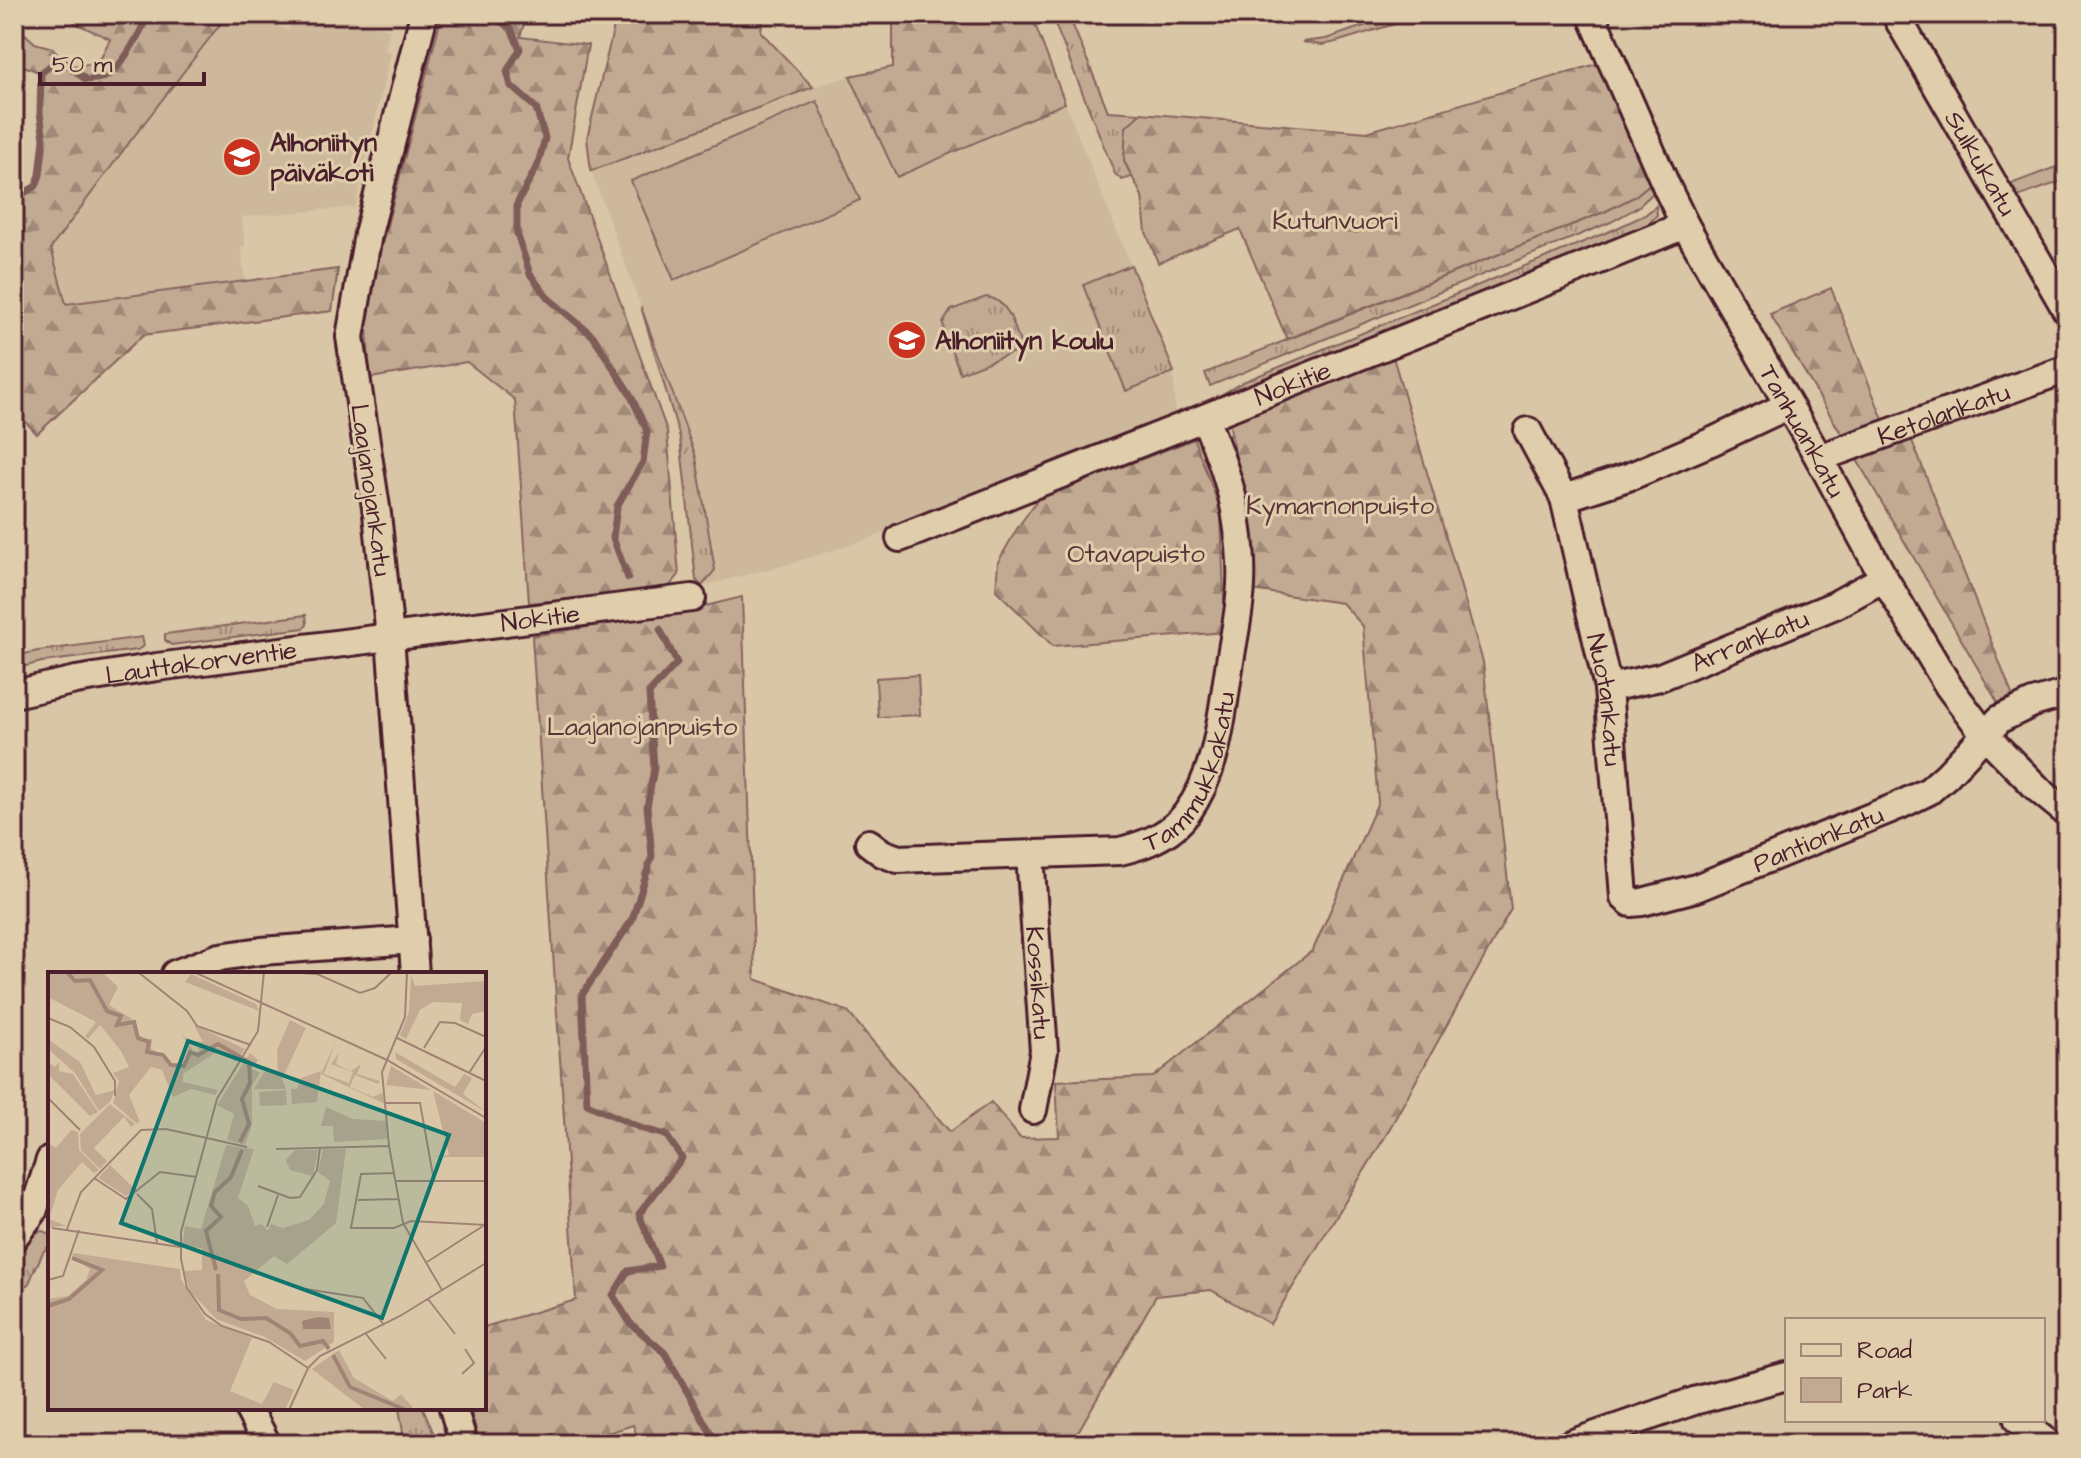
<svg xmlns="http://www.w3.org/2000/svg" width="2081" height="1458" viewBox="0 0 2081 1458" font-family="'Architects Daughter',sans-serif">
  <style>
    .built { fill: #cdb89c }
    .grass { fill: url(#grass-tufts); stroke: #86645e; stroke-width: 2 }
    .forest { fill: url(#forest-firs); stroke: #86645e; stroke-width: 2 }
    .park { fill: #c2aa92; stroke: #86645e; stroke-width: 2 }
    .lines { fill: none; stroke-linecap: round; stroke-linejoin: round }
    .stream { stroke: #7e5c58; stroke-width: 7 }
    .minor-casing { stroke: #4a1f2b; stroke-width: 32 }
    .minor { stroke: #dfcdab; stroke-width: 26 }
    .labels { text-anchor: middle; stroke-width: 6; stroke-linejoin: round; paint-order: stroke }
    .poi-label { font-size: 26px; font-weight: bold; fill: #4a1f2b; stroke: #dfcdab; text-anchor: start }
    .street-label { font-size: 26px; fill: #4a1f2b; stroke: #dfcdab }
    .park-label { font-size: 26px; fill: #5c343a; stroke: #dfcdab }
    .inset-river { fill: none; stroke: #a08476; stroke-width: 4 }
    .inset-road { fill: none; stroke: #a08375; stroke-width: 2 }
    .view { fill: #0f766e; fill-opacity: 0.15; stroke: #0f766e; stroke-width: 4 }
    .inset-edge { fill: none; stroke: #4a1f2b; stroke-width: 4 }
  </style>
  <defs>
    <pattern id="grass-tufts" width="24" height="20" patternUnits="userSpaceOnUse" patternTransform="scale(2)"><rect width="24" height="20" fill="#c2aa92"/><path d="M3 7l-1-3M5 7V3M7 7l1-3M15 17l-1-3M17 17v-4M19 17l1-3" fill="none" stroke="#a08a77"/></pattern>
    <pattern id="forest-firs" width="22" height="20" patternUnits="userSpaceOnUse" patternTransform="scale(2)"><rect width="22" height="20" fill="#c2aa92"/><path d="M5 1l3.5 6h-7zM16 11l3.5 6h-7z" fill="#a08a77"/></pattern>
  </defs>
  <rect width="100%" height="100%" fill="#d9c6a6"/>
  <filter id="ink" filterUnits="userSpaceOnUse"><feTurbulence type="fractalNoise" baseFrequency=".0125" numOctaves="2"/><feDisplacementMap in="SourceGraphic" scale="16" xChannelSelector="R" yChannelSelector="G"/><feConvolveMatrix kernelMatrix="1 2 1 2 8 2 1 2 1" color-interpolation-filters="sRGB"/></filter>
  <g filter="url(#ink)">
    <g class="built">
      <polygon points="228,14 272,14 280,28 289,30 293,14 322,14 390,29 385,50 391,52 355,207 242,217 245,246 241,248 245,280 66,304 51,249 125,148"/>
      <polygon points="850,76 897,177 1065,103 1174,372 1175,418 868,539 790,564 702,586 715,570 696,457 591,171 813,87"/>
    </g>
    <g class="grass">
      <polygon points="1051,14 1109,14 1092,16 1071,21 1108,111 1141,113 1126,128 1124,161 1132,177 1122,180 1115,174"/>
      <polygon points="1398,14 1434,14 1424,15 1336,42 1322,45 1302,42 1326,39"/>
      <polygon points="1652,182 1652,194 1638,207 1611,222 1210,386 1205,373 1604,212 1634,197"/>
      <polygon points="1656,206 1657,215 1643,230 1228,397 1221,395 1243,382 1615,229 1645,215"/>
      <polygon points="1131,265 1174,372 1126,391 1083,285"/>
      <path d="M986,297C1010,299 1015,330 1022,349L960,373L944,330L943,323L951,310Z"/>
      <polygon points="641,307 696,457 715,570 702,586 696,580 680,438"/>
      <polygon points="306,615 307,625 304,628 171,645 165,640 165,634"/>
      <polygon points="142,637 144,646 137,650 42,662 14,669 15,656 38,651"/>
      <polygon points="43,1231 50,1235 50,1245 43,1252 28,1285 14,1286 14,1254 32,1233"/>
      <polygon points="399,1408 423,1408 438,1444 405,1444"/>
    </g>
    <g class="forest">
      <polygon points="67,14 228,14 125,148 51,248 66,304 338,269 332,311 143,335 37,434 14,409 14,199 36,186 41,174 44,139 40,110 41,73 14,62 14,24 35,43 53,48 60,58 75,66 89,64 101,58 110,39 75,23"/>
      <polygon points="442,14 527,14 520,37 588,45 568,158 667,431 679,575 666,590 529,603 515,400 467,362 370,378 367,328 372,283"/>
      <polygon points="617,14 763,14 761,32 813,87 591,171 587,138"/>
      <polygon points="893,14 1031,14 1065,103 897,177 850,76 893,67"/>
      <polygon points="1600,63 1652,182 1634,197 1604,212 1287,339 1240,229 1158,263 1146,232 1142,196 1124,161 1126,127 1141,113 1367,132"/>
      <polygon points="2067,163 2067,179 2015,198 2008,185"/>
      <polygon points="1831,288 1884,422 1842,435 1770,314"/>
      <polygon points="1393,357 1483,662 1511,909 1385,1137 1270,1324 1211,1290 1156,1296 1071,1444 640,1444 633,1425 573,1444 480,1444 470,1408 484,1408 484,1327 576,1300 532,636 681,612 742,597 755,979 847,1011 950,1132 991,1102 1020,1138 1059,1137 1056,1081 1153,1077 1313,950 1378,802 1363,626 1342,603 1251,590 1248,518 1229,422"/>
      <polygon points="1911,438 2013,697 1998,703 1856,458"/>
      <polygon points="1194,439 1221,511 1225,632 1053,646 996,590 998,562 1018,527 1038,499"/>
    </g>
    <g class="park">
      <polygon points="817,101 860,200 674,280 631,181"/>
      <polygon points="918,675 920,715 878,717 876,678"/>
    </g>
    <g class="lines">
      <g class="stream">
        <polyline points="494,14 496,18 511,29 520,49 507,71 511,86 536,108 545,138 538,164 517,204 517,233 530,274 548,298 593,336 630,394 647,431 643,462 617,506 613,538 628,578"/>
        <path d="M14,199L36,186L40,175L44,139L40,113L41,73L60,58L86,80C92,79 100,79 105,77C121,70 142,30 148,14"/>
        <polyline points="660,629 677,663 649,693 654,768 647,807 652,856 632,920 582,995 587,1104 643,1129 666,1135 682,1158 639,1214 660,1266 628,1271 613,1295 630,1323 665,1353 717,1444"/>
      </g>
      <defs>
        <g id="minor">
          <path id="s1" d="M1591,14L1668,190L1685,225L1819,458L1884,578L1949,687L1985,735L2039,790L2067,813"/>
          <path id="s2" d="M1895,14L2067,311"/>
          <path id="s3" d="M1787,406L1713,441L1631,476L1564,498L1608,688L1624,897L1631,903L1642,902L1696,888L1898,806L1929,791L1947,775L2000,719L2033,703L2067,693"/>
          <polyline points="1528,431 1564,498"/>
          <path id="s4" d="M1819,458L2067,369"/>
          <path id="s5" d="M900,538C1162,434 1425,332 1685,225"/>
          <path id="s6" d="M1608,688L1660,677L1835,605L1884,578"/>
          <path id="s7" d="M14,694L76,680L157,667L692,598"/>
          <path id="s8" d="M869,843L882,853L898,859L1120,851C1146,845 1171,835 1187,813C1218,770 1221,718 1229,668C1233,640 1240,612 1241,584C1242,564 1240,542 1237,523C1233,488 1218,451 1205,418"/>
          <path id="s9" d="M1030,855L1044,1051L1033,1110"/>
          <polyline points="175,974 220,957 261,951 413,940"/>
          <polyline points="415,974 390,637 377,514 350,337 368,234 424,14"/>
          <polyline points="14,1237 33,1212 50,1160"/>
          <polyline points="248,1408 267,1444"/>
          <polyline points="453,1408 464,1444"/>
          <polyline points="2018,1420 2049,1444"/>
          <polyline points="1570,1444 1694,1401 1787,1376"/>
        </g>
      </defs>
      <use href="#minor" class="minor-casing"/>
      <use href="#minor" class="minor"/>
    </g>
  </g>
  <defs>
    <symbol id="school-disc" viewBox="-11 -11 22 22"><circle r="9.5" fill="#c8321e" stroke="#dfcdab"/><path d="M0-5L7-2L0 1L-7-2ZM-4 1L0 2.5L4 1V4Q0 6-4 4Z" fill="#fff"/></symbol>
  </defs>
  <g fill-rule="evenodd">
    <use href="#school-disc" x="220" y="135" width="44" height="44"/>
    <use href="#school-disc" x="885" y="318" width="44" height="44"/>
  </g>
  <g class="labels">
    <g class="poi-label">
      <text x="270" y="151">Alhoniityn<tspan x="270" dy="30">päiväkoti</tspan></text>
      <text x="935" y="349">Alhoniityn koulu</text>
    </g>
    <g class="street-label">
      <text dy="9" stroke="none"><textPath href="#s2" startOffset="172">Sulkukatu</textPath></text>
      <text dy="9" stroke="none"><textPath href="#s5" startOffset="422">Nokitie</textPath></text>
      <text dy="9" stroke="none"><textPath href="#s4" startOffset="132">Ketolankatu</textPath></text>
      <text dy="9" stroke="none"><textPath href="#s1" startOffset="468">Tanhuankatu</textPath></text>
      <text transform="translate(372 490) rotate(82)" y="9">Laajanojankatu</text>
      <text dy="9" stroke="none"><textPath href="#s7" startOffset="532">Nokitie</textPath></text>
      <text dy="9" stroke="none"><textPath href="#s6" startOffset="150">Arrankatu</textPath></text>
      <text dy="9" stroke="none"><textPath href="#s7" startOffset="190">Lauttakorventie</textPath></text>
      <text dy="9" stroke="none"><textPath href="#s3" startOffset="448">Nuotankatu</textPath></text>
      <text dy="9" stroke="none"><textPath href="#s8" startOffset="372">Tammukkakatu</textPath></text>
      <text dy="9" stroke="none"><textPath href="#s3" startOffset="854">Pantionkatu</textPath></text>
      <text dy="9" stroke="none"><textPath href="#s9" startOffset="128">Kossikatu</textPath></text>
    </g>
    <g class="park-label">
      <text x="1335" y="229">Kutunvuori</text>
      <text x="1340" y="514">Kymarnonpuisto</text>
      <text x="1136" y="562">Otavapuisto</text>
      <text x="642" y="735">Laajanojanpuisto</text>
    </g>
  </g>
  <g transform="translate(48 972)">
    <rect width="438" height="438" fill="#d9c6a6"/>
    <path d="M288,69L276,102L301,111L305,100L283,92L291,81L288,92L303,99L313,92L309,102L332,109L330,112L307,103L302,115L325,125L334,121L337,132L273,102ZM25,281L132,297L133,307L54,298L24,286Z" fill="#c2aa92"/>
    <path d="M0,0H54L70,15L61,33L84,47L90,66L104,67L103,76L123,93L136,94L139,88L142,80L134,61L146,80L152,79L146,69L155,70L146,53L197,77L188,90L170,79L135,102V110L170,118L167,123L143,117L125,125L114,98L103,95L81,123L92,150L88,151L65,131L71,109L65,101L81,95L73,79L52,53L40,67L37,64L48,50L0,25ZM143,2L208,32L211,39L137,10ZM363,3L367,14L438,9V39L424,42L420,52L412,48L414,31L385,30L372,38L358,67L352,63L361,40ZM242,48L258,56L234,107L238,117H206L218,97L230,99L229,78ZM0,67L32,90L48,123L67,118L62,130L51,139L27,101L0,77ZM347,80L407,115L416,102L424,106L415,122L438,140L348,87ZM202,81L210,88L204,97L212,101L204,114V153L197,173L179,168L186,142L169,133ZM0,90L7,95L11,90V99L25,102L50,140L42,144L0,102ZM343,94L383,118L338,113ZM273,99L269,130L244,132L243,117H249L253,106ZM385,119L438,151V185H384L401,183ZM62,132L87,152L83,155L76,145L46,176L59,189L52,197L33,178L32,162ZM278,135L305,147L338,149L339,167L286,170L285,154H273ZM23,158L30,160L31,178L51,198L46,201L34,190L10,218L1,247L18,254L0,255V171L8,176ZM178,173L206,177L190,226L200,234L207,254L214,252L220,259L223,252L235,256L261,248L276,232L282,209L270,200L275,177H298L288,251L239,292L226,284L196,309L202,323L229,337L286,340V370L257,389L217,365L168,347L142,319L136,299L154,298V276L134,275L137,254L153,257ZM247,178H270L265,204L242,198L238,188ZM24,286L53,297L65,295L133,307L158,348L204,366L182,419L214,432L226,410L246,418L237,438H0V327L20,324L38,308L42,297ZM291,378L306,406L345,429L353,422L367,438H317L264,397Z" fill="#c2aa92"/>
    <path d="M238,118L239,133L212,134L211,120ZM407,153L434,169L433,179L405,181ZM62,193L88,218L78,224L50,206Z" fill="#c2aa92"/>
    <path d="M270,345L281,346L283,357H255L254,349Z" fill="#a08476"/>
    <path class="inset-river" d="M19,0L27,9L42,8L59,39L73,44L69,53L86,50L90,66L101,70L99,80L115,83L123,93L136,94L142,80L150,83L170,72L201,90L202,111L194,127L201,152L192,170M168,298L158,259L173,245L163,234L167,220L183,205L194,178M170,302L171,338L193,347L218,346L242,361L252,374L275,369L281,377M0,334L21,327L54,298L24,286M285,383L302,415L358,438"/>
    <path class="inset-road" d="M90,0L139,39L149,54L203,73M146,0L339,88L438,146M216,0L210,59L169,127L133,260V287L139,316L157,342L174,354L221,370L260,396M237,0L269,2L312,21L327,16L344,0M359,0L357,45L334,100L341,174L355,251L394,318M0,46L22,55L46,75L67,109V124M349,66L438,109M376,76L392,50L407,51L438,65M421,101L438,75M0,126L32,158M338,131H372L386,209M228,177L341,174M346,201L313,202L303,256H346L363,249L438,253M46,206L78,227L112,200L149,205M347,209H438M210,214L242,226L252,225L269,198L272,176M89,222L104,237L109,271M310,228L350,227M219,255L230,223M4,256L132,275M19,257L33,220L93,158L118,157L199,175M379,290L435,254M0,308L15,304L31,258M258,317L315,326L336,353M380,327L407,362M318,362L338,387M414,402L426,391L417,377M241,438L260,396L272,384L352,344L438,291"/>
    <path class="view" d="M140,69L401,163L334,346L73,251Z"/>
    <rect width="438" height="438" class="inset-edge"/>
  </g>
  <rect width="2081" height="1458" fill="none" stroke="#dfcdab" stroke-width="48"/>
  <rect x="24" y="24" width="2033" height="1410" fill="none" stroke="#4a1f2b" stroke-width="3" filter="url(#ink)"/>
  <rect x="1785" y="1318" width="260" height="104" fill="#dfcdab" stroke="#a38778" stroke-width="2"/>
  <rect x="1801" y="1344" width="40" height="12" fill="#dfcdab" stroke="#a38778" stroke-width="2"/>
  <text x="1857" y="1358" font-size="24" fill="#4a1f2b">Road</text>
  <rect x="1801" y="1378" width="40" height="24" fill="#c2aa92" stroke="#a38778" stroke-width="2"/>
  <text x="1857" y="1398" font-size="24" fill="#4a1f2b">Park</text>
  <path d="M40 72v12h164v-12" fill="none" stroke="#4a1f2b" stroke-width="4"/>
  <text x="52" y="72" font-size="24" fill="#4a1f2b" stroke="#dfcdab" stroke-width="6" paint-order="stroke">50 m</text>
</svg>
